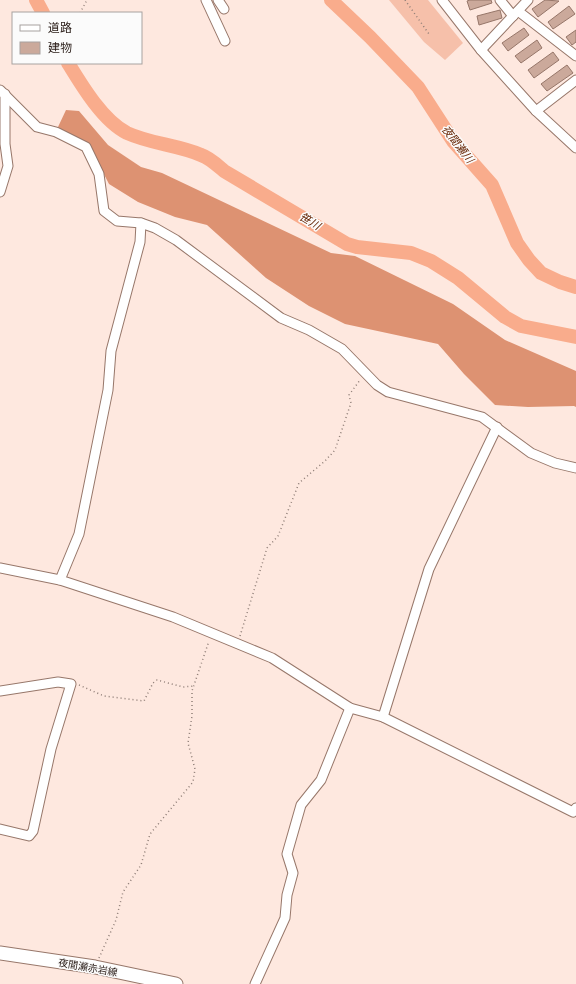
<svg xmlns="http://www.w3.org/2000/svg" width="576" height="984" viewBox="0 0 576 984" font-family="'Titillium Web','Noto Sans JP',sans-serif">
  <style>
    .green { fill: #f6c0aa }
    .forest { fill: #dd9272 }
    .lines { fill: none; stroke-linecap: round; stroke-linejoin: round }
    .river { stroke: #f9ac8c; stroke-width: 14 }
    .building { fill: #cba99b; stroke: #967669 }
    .street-casing { stroke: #97776a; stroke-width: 11 }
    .secondary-casing { stroke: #97776a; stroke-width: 15 }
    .path { stroke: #8e7d76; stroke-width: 1.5; stroke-dasharray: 1 3; stroke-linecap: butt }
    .street { stroke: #fff; stroke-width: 9 }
    .secondary { stroke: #fff; stroke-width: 13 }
    .labels { text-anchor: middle; stroke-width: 3; stroke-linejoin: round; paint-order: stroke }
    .street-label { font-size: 10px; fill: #291c17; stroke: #fbfbfb }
    .water-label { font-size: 11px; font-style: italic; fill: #642200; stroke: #fbfbfb }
  </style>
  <rect width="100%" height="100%" fill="#fee8df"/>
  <polygon class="green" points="389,0 428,0 463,43 445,60 424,42"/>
  <polygon class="forest" points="66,110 79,111 108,145 141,167 162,173 331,253 355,256 453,304 505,340 576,371 576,407 574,406 528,407 495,405 464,374 438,344 345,324 309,306 266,278 207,225 175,217 138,202 109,184 90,147 58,127"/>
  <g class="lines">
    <g class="river">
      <polyline points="36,0 43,13"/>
      <polyline points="331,0 370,37 418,87 453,141 492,185 517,243 529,260 541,273 560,282 576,287"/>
      <path d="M68,63C82,86 103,121 127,133C151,144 178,145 201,155C210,158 217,165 224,171L347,244L357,247L411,253L431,261L458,278L505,317L521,326L576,337"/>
    </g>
  </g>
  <g class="building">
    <polygon points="470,0 491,0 492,3 470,10 467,1"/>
    <polygon points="545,0 559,1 538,17 532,9"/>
    <polygon points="569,6 575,14 553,29 548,22"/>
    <polygon points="500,10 502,18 479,25 477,16"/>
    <polygon points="524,28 529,35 508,51 502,43"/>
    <polygon points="576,30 576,42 572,45 566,37"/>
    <polygon points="537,40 542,48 521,63 515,56"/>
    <polygon points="553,52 559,60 534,78 528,70"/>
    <polygon points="567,65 573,73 547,91 541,84"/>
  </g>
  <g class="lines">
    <defs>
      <g id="street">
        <polyline points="206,0 225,41"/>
        <polyline points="218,0 224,9"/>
        <polyline points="442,0 481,50 536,111 576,148"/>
        <polyline points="500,0 513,16"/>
        <polyline points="518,11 576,56"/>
        <polyline points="481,50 528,0"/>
        <polyline points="0,90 37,127 56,132 86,147 99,174 104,211 117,221 141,223 155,228 176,240 281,318 309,330 342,349 377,385 388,392 482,417 531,453 555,463 576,468"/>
        <polyline points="536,111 576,80"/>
        <polyline points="0,192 8,166 5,144 5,94"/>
        <polyline points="0,568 60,580 173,617 272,658 350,708 383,717 573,812 576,808"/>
        <polyline points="60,580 79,534 108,390 111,351 140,242 141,223"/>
        <polyline points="0,691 58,682 71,684 51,749 33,831 29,836 0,829"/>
        <polyline points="383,717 429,569 497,427"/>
        <polyline points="255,984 285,918 287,895 293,873 287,854 301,805 321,780 350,708"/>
      </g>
      <polyline id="secondary" points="0,953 95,967 176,984"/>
    </defs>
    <use href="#street" class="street-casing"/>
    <use href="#secondary" class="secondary-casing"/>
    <g class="path">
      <polyline points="405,0 429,34"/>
      <polyline points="80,13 87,0"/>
      <polyline points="240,636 267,548 278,536 299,483 325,461 335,450 351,403 349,395 360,380"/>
      <polyline points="79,685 104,696 144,701 153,683 157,680 183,687 194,686"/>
      <polyline points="99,958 116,920 123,892 141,865 150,834 193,782 195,769 188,743 192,716 192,691 209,641"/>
    </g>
    <use href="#street" class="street"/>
    <use href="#secondary" class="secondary"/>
  </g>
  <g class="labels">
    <g class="street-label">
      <text transform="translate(88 967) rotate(10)" y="4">夜間瀬赤岩線</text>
    </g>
    <g class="water-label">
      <text transform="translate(458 144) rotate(52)" y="4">夜間瀬川</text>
      <text transform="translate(310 221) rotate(31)" y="4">笹川</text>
    </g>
  </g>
  <rect x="12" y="12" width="130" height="52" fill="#fbfbfb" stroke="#a7a2a0"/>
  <rect x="20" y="25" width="20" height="6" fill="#ffffff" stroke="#a7a2a0"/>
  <text x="48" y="32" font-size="12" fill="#291c17">道路</text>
  <rect x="20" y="42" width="20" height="12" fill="#cba99b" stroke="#a7a2a0"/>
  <text x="48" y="52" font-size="12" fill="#291c17">建物</text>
</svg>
